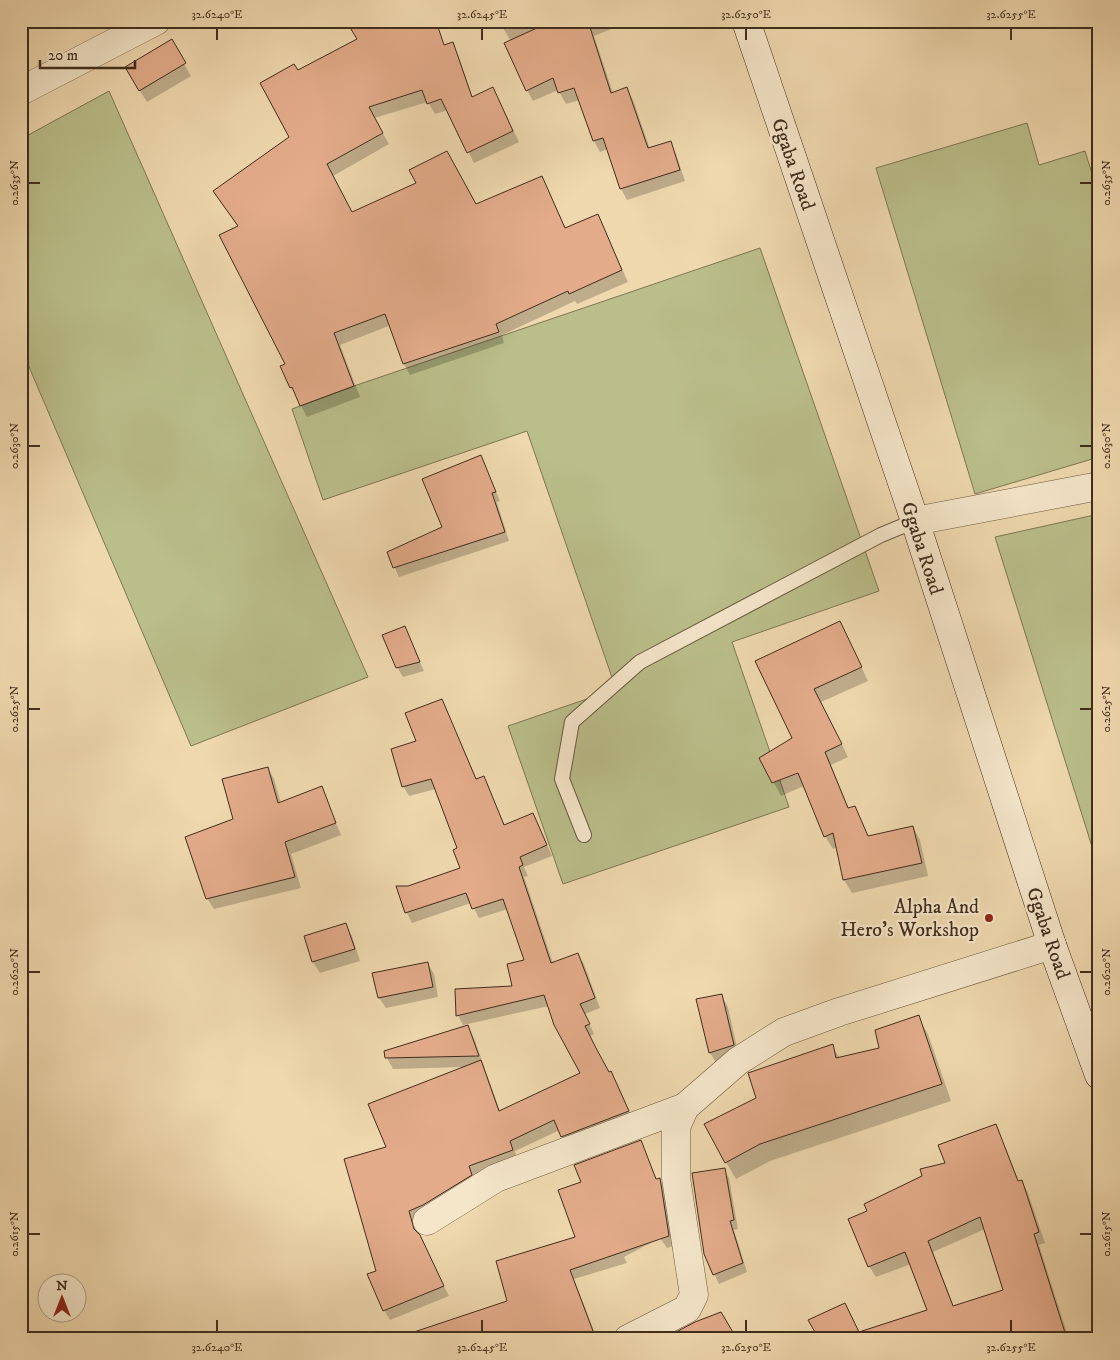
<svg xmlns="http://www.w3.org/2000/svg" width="1120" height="1360" viewBox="0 0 1120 1360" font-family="'IM FELL DW Pica',serif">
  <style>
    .green { fill: #babe8a; stroke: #7d7654 }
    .shadow { fill: #0003; fill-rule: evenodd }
    .building { fill: #e3ab8a; stroke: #402d1d; fill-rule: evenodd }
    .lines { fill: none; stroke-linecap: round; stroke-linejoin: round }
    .service-casing { stroke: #6c5841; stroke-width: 16 }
    .minor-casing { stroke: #6c5841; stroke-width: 29 }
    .secondary-casing { stroke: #402d1d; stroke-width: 29 }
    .service { stroke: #f5e6ca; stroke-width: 14 }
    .minor { stroke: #f5e6ca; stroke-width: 28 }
    .secondary { stroke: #f5e6ca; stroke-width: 28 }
    .ticks { fill: none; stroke: #402d1d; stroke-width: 2 }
    .poi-dot { fill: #8f2418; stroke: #f5e6ca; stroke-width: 2 }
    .labels { text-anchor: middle; stroke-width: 4.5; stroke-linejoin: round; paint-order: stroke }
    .street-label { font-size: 20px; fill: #402d1d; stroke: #f5e6ca }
    .poi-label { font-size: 20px; fill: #402d1d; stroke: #f5e6ca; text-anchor: end }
    .neatline { fill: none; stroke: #402d1d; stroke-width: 2 }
    .ticks-label { font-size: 12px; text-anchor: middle; fill: #402d1d }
  </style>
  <rect width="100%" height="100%" fill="#efd8ae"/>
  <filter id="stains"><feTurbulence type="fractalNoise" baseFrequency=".004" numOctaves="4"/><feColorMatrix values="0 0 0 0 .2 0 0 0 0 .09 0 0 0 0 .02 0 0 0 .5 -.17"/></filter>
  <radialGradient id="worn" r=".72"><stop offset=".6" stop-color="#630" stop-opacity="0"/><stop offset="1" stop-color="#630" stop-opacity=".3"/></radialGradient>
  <g class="green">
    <polygon points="109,91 368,677 191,746 21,348 21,139"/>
    <polygon points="1027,123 1039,165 1085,151 1099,196 1099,457 975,494 876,168"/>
    <polygon points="760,248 879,591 732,642 789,807 563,884 508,726 616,689 527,431 323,500 292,409 354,386"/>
    <polygon points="1099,514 1099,869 995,537"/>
  </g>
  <g class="shadow">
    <polygon points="347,21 427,21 368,57"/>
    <polygon points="499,21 614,21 616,27 594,36 613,93 627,89 633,100 650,149 670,143 676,154 685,181 627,200 621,189 608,149 600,152 594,141 580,100 566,104 558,90 533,101 527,90 511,42"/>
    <polygon points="171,41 191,76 147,102 126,68"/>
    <polygon points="452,43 458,55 473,98 499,100 519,142 474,163 448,110 435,114 428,102 374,118 389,144 333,176 352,213 476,206 542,178 566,229 603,227 628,282 577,304 575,301 502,335 504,343 410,375 404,364 391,325 340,345 360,397 307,417 291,387 286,364 238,227 215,192 291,138 297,71 309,79"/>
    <polygon points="485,465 500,501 497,502 509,541 399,577 388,552 444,528"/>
    <polygon points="840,623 868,681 821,702 848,757 831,765 849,809 855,807 869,837 913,827 920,840 928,876 852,893 844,880 837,847 833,849 825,836 804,786 781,796 761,758 794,738"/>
    <polygon points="404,627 424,671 403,677 397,667"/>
    <polygon points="442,701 477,780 484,778 505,826 532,814 538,825 552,856 524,867 528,876 524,877 553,963 578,954 584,964 600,1008 585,1014 594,1034 590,1036 601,1060 617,1083 634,1122 568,1146 560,1130 515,1151 518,1161 414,1221 417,1234 449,1296 390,1320 384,1310 378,1271 388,1147 464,1067 393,1069 387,1058 468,1027 474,1038 500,1111 581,1074 549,1006 463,1025 458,1015 513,987 525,961 508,909 479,918 471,903 412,923 407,913 398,887 408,887 462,869 459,849 436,789 409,796 403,786 418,742"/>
    <polygon points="268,768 274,779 281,803 321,788 341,835 291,854 301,888 214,909 207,898 235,820"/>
    <polygon points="346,925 352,936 360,961 320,973 313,962 306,937"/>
    <polygon points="428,964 434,974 438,997 386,1008 379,998 374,974"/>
    <polygon points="721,995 728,1007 739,1057 717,1064 710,1053"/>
    <polygon points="918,1017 928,1034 951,1101 770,1161 736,1179 726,1162 757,1099 832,1046 840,1058 880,1049"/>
    <path d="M996,1126L1019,1182L1022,1181L1028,1193L1045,1243L1039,1245L1069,1339H895L929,1310L911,1264L876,1277L869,1266V1212L947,1164ZM985,1229L1005,1291L954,1307L933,1252Z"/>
    <polygon points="640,1142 657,1180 660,1179 665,1189 674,1246 667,1248 660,1238 624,1257 627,1263 574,1279 597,1339 453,1339 508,1302 577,1237 583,1182"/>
    <polygon points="724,1169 729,1178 738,1229 734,1230 747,1272 719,1284 705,1254"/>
  </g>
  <g class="building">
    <polygon points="346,21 375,21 379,28 397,21 436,21 444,45 453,42 472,97 493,87 513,131 467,153 441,99 427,104 422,90 369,107 383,133 327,164 352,212 416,183 409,170 447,151 476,204 542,176 565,228 598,214 622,270 569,294 568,291 496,324 499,332 403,364 385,314 334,333 354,386 300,406 292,387 290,388 280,366 285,364 219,235 238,226 213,191 289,137 260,83 294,64 298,70 357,39"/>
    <polygon points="537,21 588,21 611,93 627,87 648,148 671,141 680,170 620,189 603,138 593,141 574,88 558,93 553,78 526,91 504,43 539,27"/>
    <polygon points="172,39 186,63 139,91 125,67"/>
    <polygon points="481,455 496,492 492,493 505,532 393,568 387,552 442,527 422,479"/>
    <polygon points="840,621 862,667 814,689 842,744 825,752 848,808 855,806 868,836 913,826 922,863 843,880 833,833 824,837 798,773 772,783 759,758 792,738 755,661"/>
    <polygon points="405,626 420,662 396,668 382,635"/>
    <polygon points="442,699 476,779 484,776 504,825 533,813 547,845 520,857 523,865 519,867 551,963 578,953 595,998 580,1004 590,1024 585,1026 596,1048 609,1072 611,1071 629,1111 561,1137 554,1120 510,1141 513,1150 469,1166 472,1175 423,1205 409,1211 414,1229 420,1235 444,1286 383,1311 367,1274 376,1271 344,1159 386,1147 368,1104 481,1060 499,1111 580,1073 554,1025 544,995 456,1016 455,989 512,986 507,964 524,960 503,899 472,909 466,893 405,913 396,886 408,886 460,868 453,850 457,848 431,779 402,787 391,749 416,741 405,713"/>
    <polygon points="268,767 278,803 322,786 336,823 285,842 295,877 206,899 185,837 233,819 222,779"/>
    <polygon points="346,923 355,949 312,962 304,936"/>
    <polygon points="428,962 433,987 378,998 372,973"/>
    <polygon points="722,994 734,1045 709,1053 696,999"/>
    <polygon points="919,1015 942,1084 760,1144 725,1163 704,1124 756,1098 748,1073 833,1044 836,1058 879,1048 875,1030"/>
    <polygon points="468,1025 479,1056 385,1058 384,1051"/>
    <path d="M996,1124L1018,1181L1022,1180L1039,1232L1034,1234L1067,1339H819L808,1320L845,1303L859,1332L927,1310L905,1252L868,1267L848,1219L867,1211L864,1204L922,1176L920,1169L945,1163L938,1145ZM980,1217L1003,1290L953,1306L928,1241Z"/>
    <polygon points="641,1140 656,1179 660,1178 669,1236 570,1270 596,1339 409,1339 408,1334 507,1301 496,1261 575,1237 558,1190 581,1182 574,1165"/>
    <polygon points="725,1168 734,1220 730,1221 743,1263 713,1275 704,1254 692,1173"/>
    <polygon points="721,1312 737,1339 663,1339 695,1322"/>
  </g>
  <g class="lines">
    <defs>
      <polyline id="service" points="584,835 562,779 572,722 640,662 881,535 915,521"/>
      <g id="minor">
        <polyline points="21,91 156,21"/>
        <polyline points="915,521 1099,486"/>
        <polyline points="427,1221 496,1178 685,1107"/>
        <polyline points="628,1339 687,1309 694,1295 676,1178 676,1127 685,1107 738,1061 784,1032 839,1012 1052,945"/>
      </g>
      <polyline id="secondary" points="746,21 915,521 1052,945 1099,1075"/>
    </defs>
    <use href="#service" class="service-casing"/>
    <use href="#minor" class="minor-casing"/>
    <use href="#secondary" class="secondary-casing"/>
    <use href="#service" class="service"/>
    <use href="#minor" class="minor"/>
    <use href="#secondary" class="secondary"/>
  </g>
  <path class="ticks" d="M217,28V40M482,28V40M746,28V40M1011,28V40M28,183H40M1080,183H1092M28,446H40M1080,446H1092M28,709H40M1080,709H1092M28,972H40M1080,972H1092M28,1234H40M1080,1234H1092M217,1320V1332M482,1320V1332M746,1320V1332M1011,1320V1332"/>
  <circle class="poi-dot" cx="989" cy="918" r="5"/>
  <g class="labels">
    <g class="street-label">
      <text transform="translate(794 164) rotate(71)" y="7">Ggaba Road</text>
      <text transform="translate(923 548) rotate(72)" y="7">Ggaba Road</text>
      <text transform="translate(1049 933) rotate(71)" y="7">Ggaba Road</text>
    </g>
    <g class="poi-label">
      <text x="979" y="913">Alpha And<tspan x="979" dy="23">Hero's Workshop</tspan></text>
    </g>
  </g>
  <rect width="1120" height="1360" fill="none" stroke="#efd8ae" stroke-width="55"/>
  <g transform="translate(62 1298)"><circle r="24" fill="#f5e6ca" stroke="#ad9c85"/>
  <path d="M0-4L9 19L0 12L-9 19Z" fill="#8f2418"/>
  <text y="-8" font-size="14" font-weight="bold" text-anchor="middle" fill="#402d1d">N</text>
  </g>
  <path d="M40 60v8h95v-8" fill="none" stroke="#402d1d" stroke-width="2.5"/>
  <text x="48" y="60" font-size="15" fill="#402d1d" stroke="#f5e6ca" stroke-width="4" paint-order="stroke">20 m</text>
  <rect x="28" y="28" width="1064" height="1304" class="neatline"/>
  <g class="ticks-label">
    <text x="217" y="18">32.6240°E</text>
    <text x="482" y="18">32.6245°E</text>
    <text x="746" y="18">32.6250°E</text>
    <text x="1011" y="18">32.6255°E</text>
    <text transform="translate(14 183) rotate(-90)" y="4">0.2635°N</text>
    <text transform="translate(1106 183) rotate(-90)" y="4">0.2635°N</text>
    <text transform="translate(14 446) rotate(-90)" y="4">0.2630°N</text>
    <text transform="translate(1106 446) rotate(-90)" y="4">0.2630°N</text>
    <text transform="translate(14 709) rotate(-90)" y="4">0.2625°N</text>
    <text transform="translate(1106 709) rotate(-90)" y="4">0.2625°N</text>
    <text transform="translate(14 972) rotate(-90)" y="4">0.2620°N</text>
    <text transform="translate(1106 972) rotate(-90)" y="4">0.2620°N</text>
    <text transform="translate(14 1234) rotate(-90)" y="4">0.2615°N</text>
    <text transform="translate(1106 1234) rotate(-90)" y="4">0.2615°N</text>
    <text x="217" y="1351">32.6240°E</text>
    <text x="482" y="1351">32.6245°E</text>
    <text x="746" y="1351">32.6250°E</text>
    <text x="1011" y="1351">32.6255°E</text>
  </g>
  <rect width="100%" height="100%" filter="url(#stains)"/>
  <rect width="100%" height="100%" fill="url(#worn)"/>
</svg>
